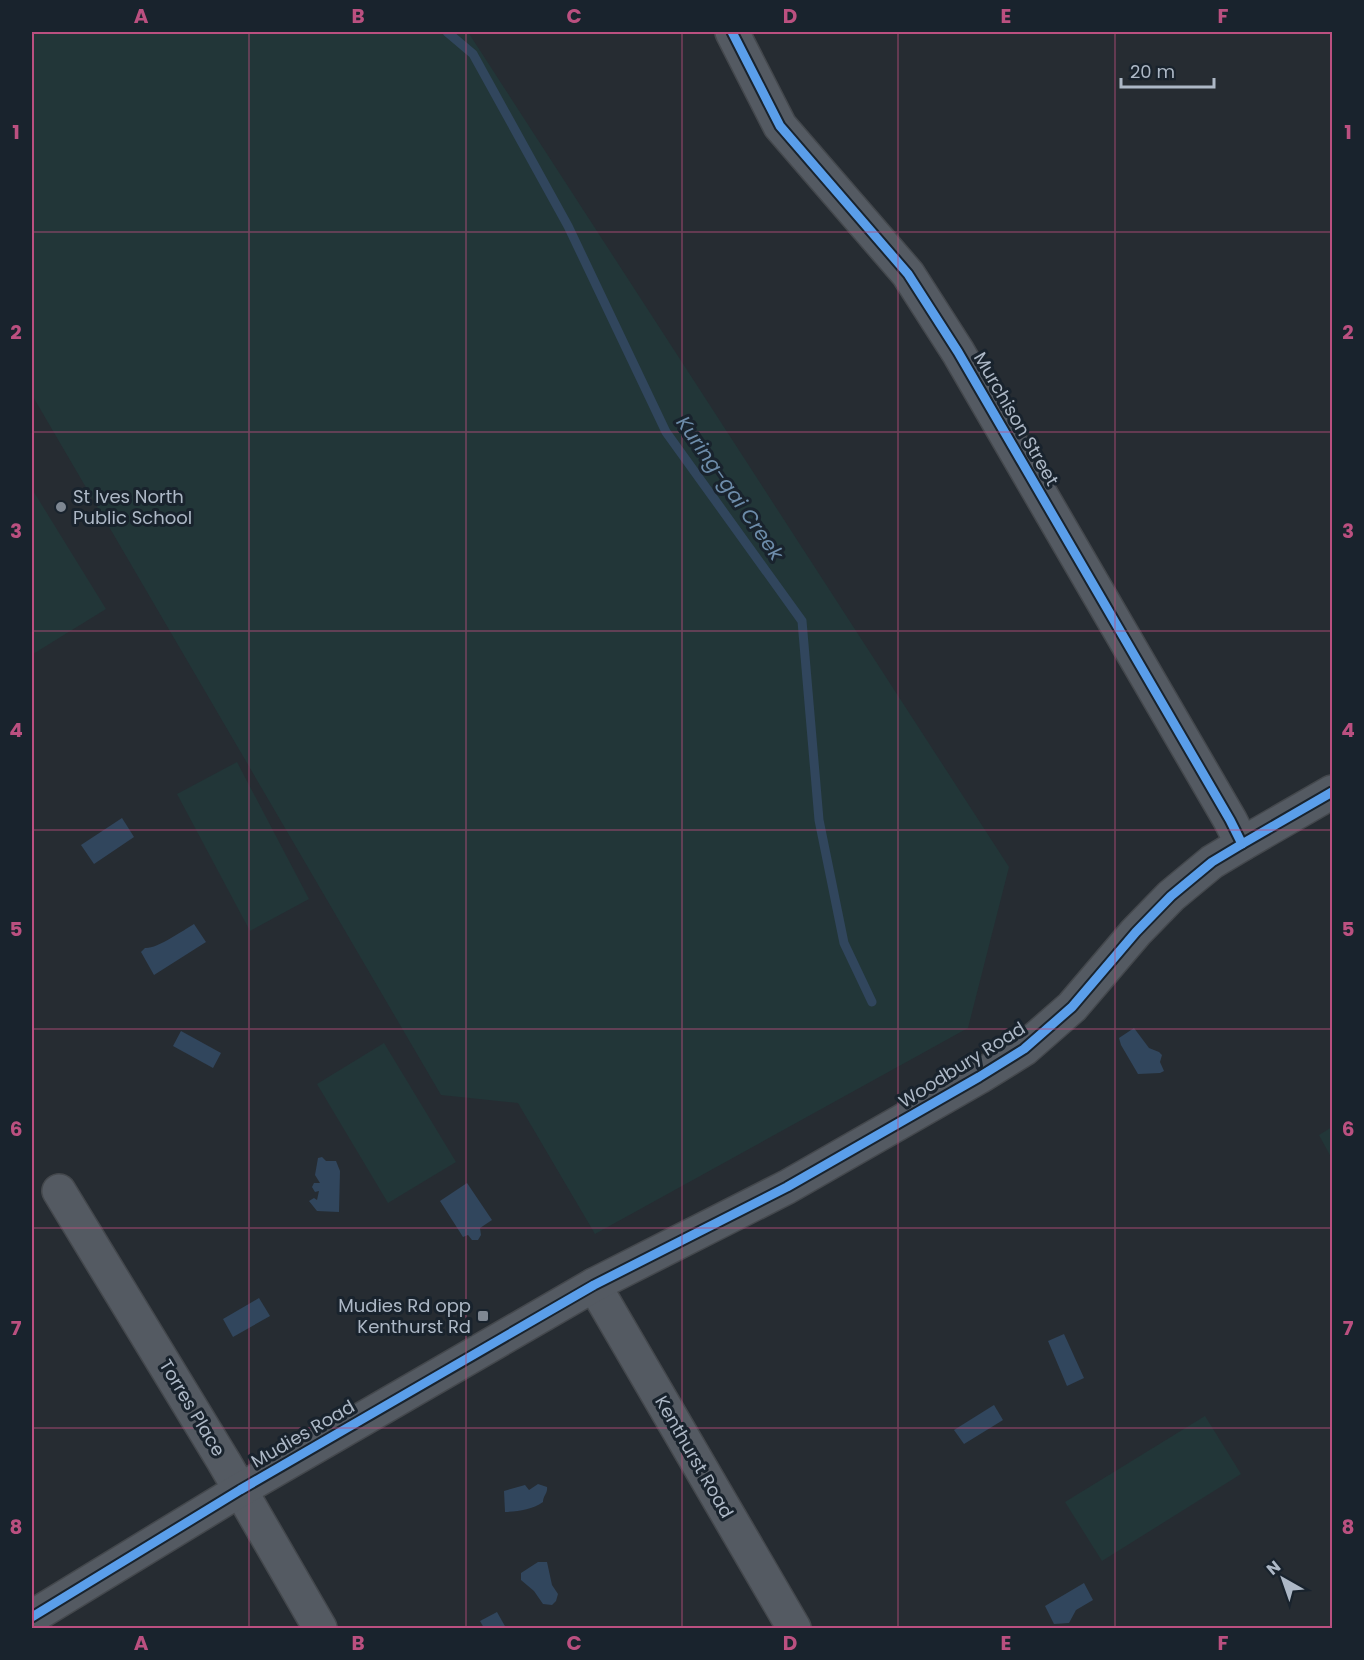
<svg xmlns="http://www.w3.org/2000/svg" width="1364" height="1660" viewBox="0 0 1364 1660" font-family="Poppins,sans-serif">
  <style>
    .green { fill: #223638 }
    .water { fill: #31465d }
    .lines { fill: none; stroke-linecap: round; stroke-linejoin: round }
    .stream { stroke: #31465d; stroke-width: 9 }
    .minor-casing { stroke: #44484d; stroke-width: 36 }
    .tertiary-casing { stroke: #44484d; stroke-width: 36 }
    .minor { stroke: #545a62; stroke-width: 33 }
    .tertiary { stroke: #545a62; stroke-width: 33 }
    .cycleway-casing { stroke: #19232d; stroke-width: 13 }
    .cycleway { stroke: #5a9eea; stroke-width: 9 }
    .grid { fill: none; stroke: #bb5080; stroke-width: 1.5; stroke-opacity: 0.55 }
    .poi-dot { fill: #7e8792; stroke: #19232d; stroke-width: 2 }
    .labels { text-anchor: middle; stroke-width: 6; stroke-linejoin: round; paint-order: stroke }
    .street-label { font-size: 18px; fill: #adb8c6; stroke: #19232d }
    .poi-label { font-size: 18px; fill: #adb8c6; stroke: #19232d; text-anchor: start }
    .water-label { font-size: 20px; font-style: italic; fill: #6d8caa; stroke: #19232d }
    .neatline { fill: none; stroke: #bb5080; stroke-width: 2 }
    .grid-label { font-size: 20px; text-anchor: middle; font-weight: bold; fill: #bb5080 }
  </style>
  <rect width="100%" height="100%" fill="#262c32"/>
  <g class="green">
    <polygon points="32,32 468,32 1009,867 968,1028 595,1234 518,1103 441,1095 32,395"/>
    <polygon points="32,489 106,609 33,654 32,652"/>
    <polygon points="237,762 309,899 250,931 177,794"/>
    <polygon points="384,1043 456,1162 388,1203 317,1084"/>
    <polygon points="1332,1127 1332,1159 1319,1135"/>
    <polygon points="1205,1416 1241,1474 1102,1561 1065,1502"/>
  </g>
  <g class="water">
    <polygon points="122,818 134,837 94,864 81,845"/>
    <path d="M194,924L206,942L154,975L141,952L145,948C157,949 182,931 194,924Z"/>
    <polygon points="1134,1028 1149,1048 1159,1052 1162,1055 1160,1062 1164,1071 1160,1073 1138,1074 1121,1045 1119,1038"/>
    <polygon points="181,1031 221,1053 213,1068 173,1046"/>
    <polygon points="322,1157 326,1161 336,1161 340,1171 339,1212 317,1211 309,1201 314,1198 317,1200 319,1191 315,1192 312,1187 314,1183 320,1183 315,1175 318,1158"/>
    <polygon points="467,1183 492,1220 480,1228 481,1235 478,1240 472,1240 468,1235 463,1237 440,1201"/>
    <polygon points="259,1298 270,1316 233,1337 223,1319"/>
    <polygon points="1064,1334 1084,1378 1067,1386 1048,1341"/>
    <polygon points="994,1405 1003,1420 964,1444 954,1430"/>
    <path d="M538,1484L547,1487C548,1493 543,1496 543,1502C532,1510 519,1511 505,1512L504,1491L525,1485L529,1490Z"/>
    <polygon points="538,1562 547,1562 552,1585 558,1594 556,1601 552,1605 543,1604 534,1591 521,1580 521,1573"/>
    <polygon points="1084,1583 1093,1600 1076,1610 1069,1623 1054,1624 1045,1606"/>
    <polygon points="497,1612 506,1628 484,1628 480,1621"/>
  </g>
  <g class="lines">
    <polyline class="stream" points="447,32 473,54 568,226 666,432 802,621 819,820 844,943 872,1002"/>
    <defs>
      <g id="minor">
        <polyline points="732,32 780,126 908,274 958,352 1230,820 1242,844"/>
        <polyline points="59,1191 224,1462 320,1628"/>
        <polyline points="594,1285 794,1628"/>
      </g>
      <polyline id="tertiary" points="32,1617 240,1490 594,1285 787,1187 979,1077 1024,1049 1072,1007 1136,932 1171,896 1212,862 1242,844 1332,792"/>
    </defs>
    <use href="#minor" class="minor-casing"/>
    <use href="#tertiary" class="tertiary-casing"/>
    <use href="#minor" class="minor"/>
    <use href="#tertiary" class="tertiary"/>
    <defs>
      <g id="cycleway">
        <polyline points="732,32 780,126 908,274 958,352 1230,820 1242,844"/>
        <polyline points="32,1617 240,1490 594,1285 787,1187 979,1077 1024,1049 1072,1007 1136,932 1171,896 1212,862 1242,844 1332,792"/>
      </g>
    </defs>
    <use href="#cycleway" class="cycleway-casing"/>
    <use href="#cycleway" class="cycleway"/>
  </g>
  <path class="grid" d="M249,32V1628M466,32V1628M682,32V1628M898,32V1628M1115,32V1628M32,232H1332M32,432H1332M32,631H1332M32,830H1332M32,1029H1332M32,1228H1332M32,1428H1332"/>
  <g class="poi-dot">
    <circle cx="61" cy="507" r="6"/>
    <rect x="477" y="1310" width="12" height="12" rx="3"/>
  </g>
  <g class="labels">
    <g class="street-label">
      <text transform="translate(1016 419) rotate(60)" y="6">Murchison Street</text>
      <text transform="translate(962 1065) rotate(-32)" y="6">Woodbury Road</text>
      <text transform="translate(192 1408) rotate(59)" y="6">Torres Place</text>
      <text transform="translate(303 1434) rotate(-30)" y="6">Mudies Road</text>
      <text transform="translate(694 1457) rotate(60)" y="6">Kenthurst Road</text>
    </g>
    <g class="poi-label">
      <text x="73" y="503">St Ives North<tspan x="73" dy="21">Public School</tspan></text>
      <text x="471" y="1312" text-anchor="end">Mudies Rd opp<tspan x="471" dy="21">Kenthurst Rd</tspan></text>
    </g>
    <g class="water-label">
      <text transform="translate(730 488) rotate(55)" y="7">Kuring-gai Creek</text>
    </g>
  </g>
  <rect width="1364" height="1660" fill="none" stroke="#19232d" stroke-width="66"/>
  <g transform="translate(1283 1579) rotate(320)" stroke="#19232d" stroke-width="4.5" paint-order="stroke">
  <path d="M0-4.5L10 22L0 15L-10 22Z" fill="#adb8c6"/>
  <text y="-9" font-size="16" font-weight="bold" text-anchor="middle" fill="#adb8c6">N</text>
  </g>
  <path d="M1121 78v9h93v-9" fill="none" stroke="#adb8c6" stroke-width="3"/>
  <text x="1130" y="78" font-size="18" fill="#adb8c6" stroke="#19232d" stroke-width="4.5" paint-order="stroke">20 m</text>
  <rect x="33" y="33" width="1298" height="1594" class="neatline"/>
  <g class="grid-label">
    <text x="141" y="23">A</text>
    <text x="358" y="23">B</text>
    <text x="574" y="23">C</text>
    <text x="790" y="23">D</text>
    <text x="1006" y="23">E</text>
    <text x="1223" y="23">F</text>
    <text x="16" y="139">1</text>
    <text x="1348" y="139">1</text>
    <text x="16" y="339">2</text>
    <text x="1348" y="339">2</text>
    <text x="16" y="538">3</text>
    <text x="1348" y="538">3</text>
    <text x="16" y="737">4</text>
    <text x="1348" y="737">4</text>
    <text x="16" y="936">5</text>
    <text x="1348" y="936">5</text>
    <text x="16" y="1136">6</text>
    <text x="1348" y="1136">6</text>
    <text x="16" y="1335">7</text>
    <text x="1348" y="1335">7</text>
    <text x="16" y="1534">8</text>
    <text x="1348" y="1534">8</text>
    <text x="141" y="1650">A</text>
    <text x="358" y="1650">B</text>
    <text x="574" y="1650">C</text>
    <text x="790" y="1650">D</text>
    <text x="1006" y="1650">E</text>
    <text x="1223" y="1650">F</text>
  </g>
</svg>
